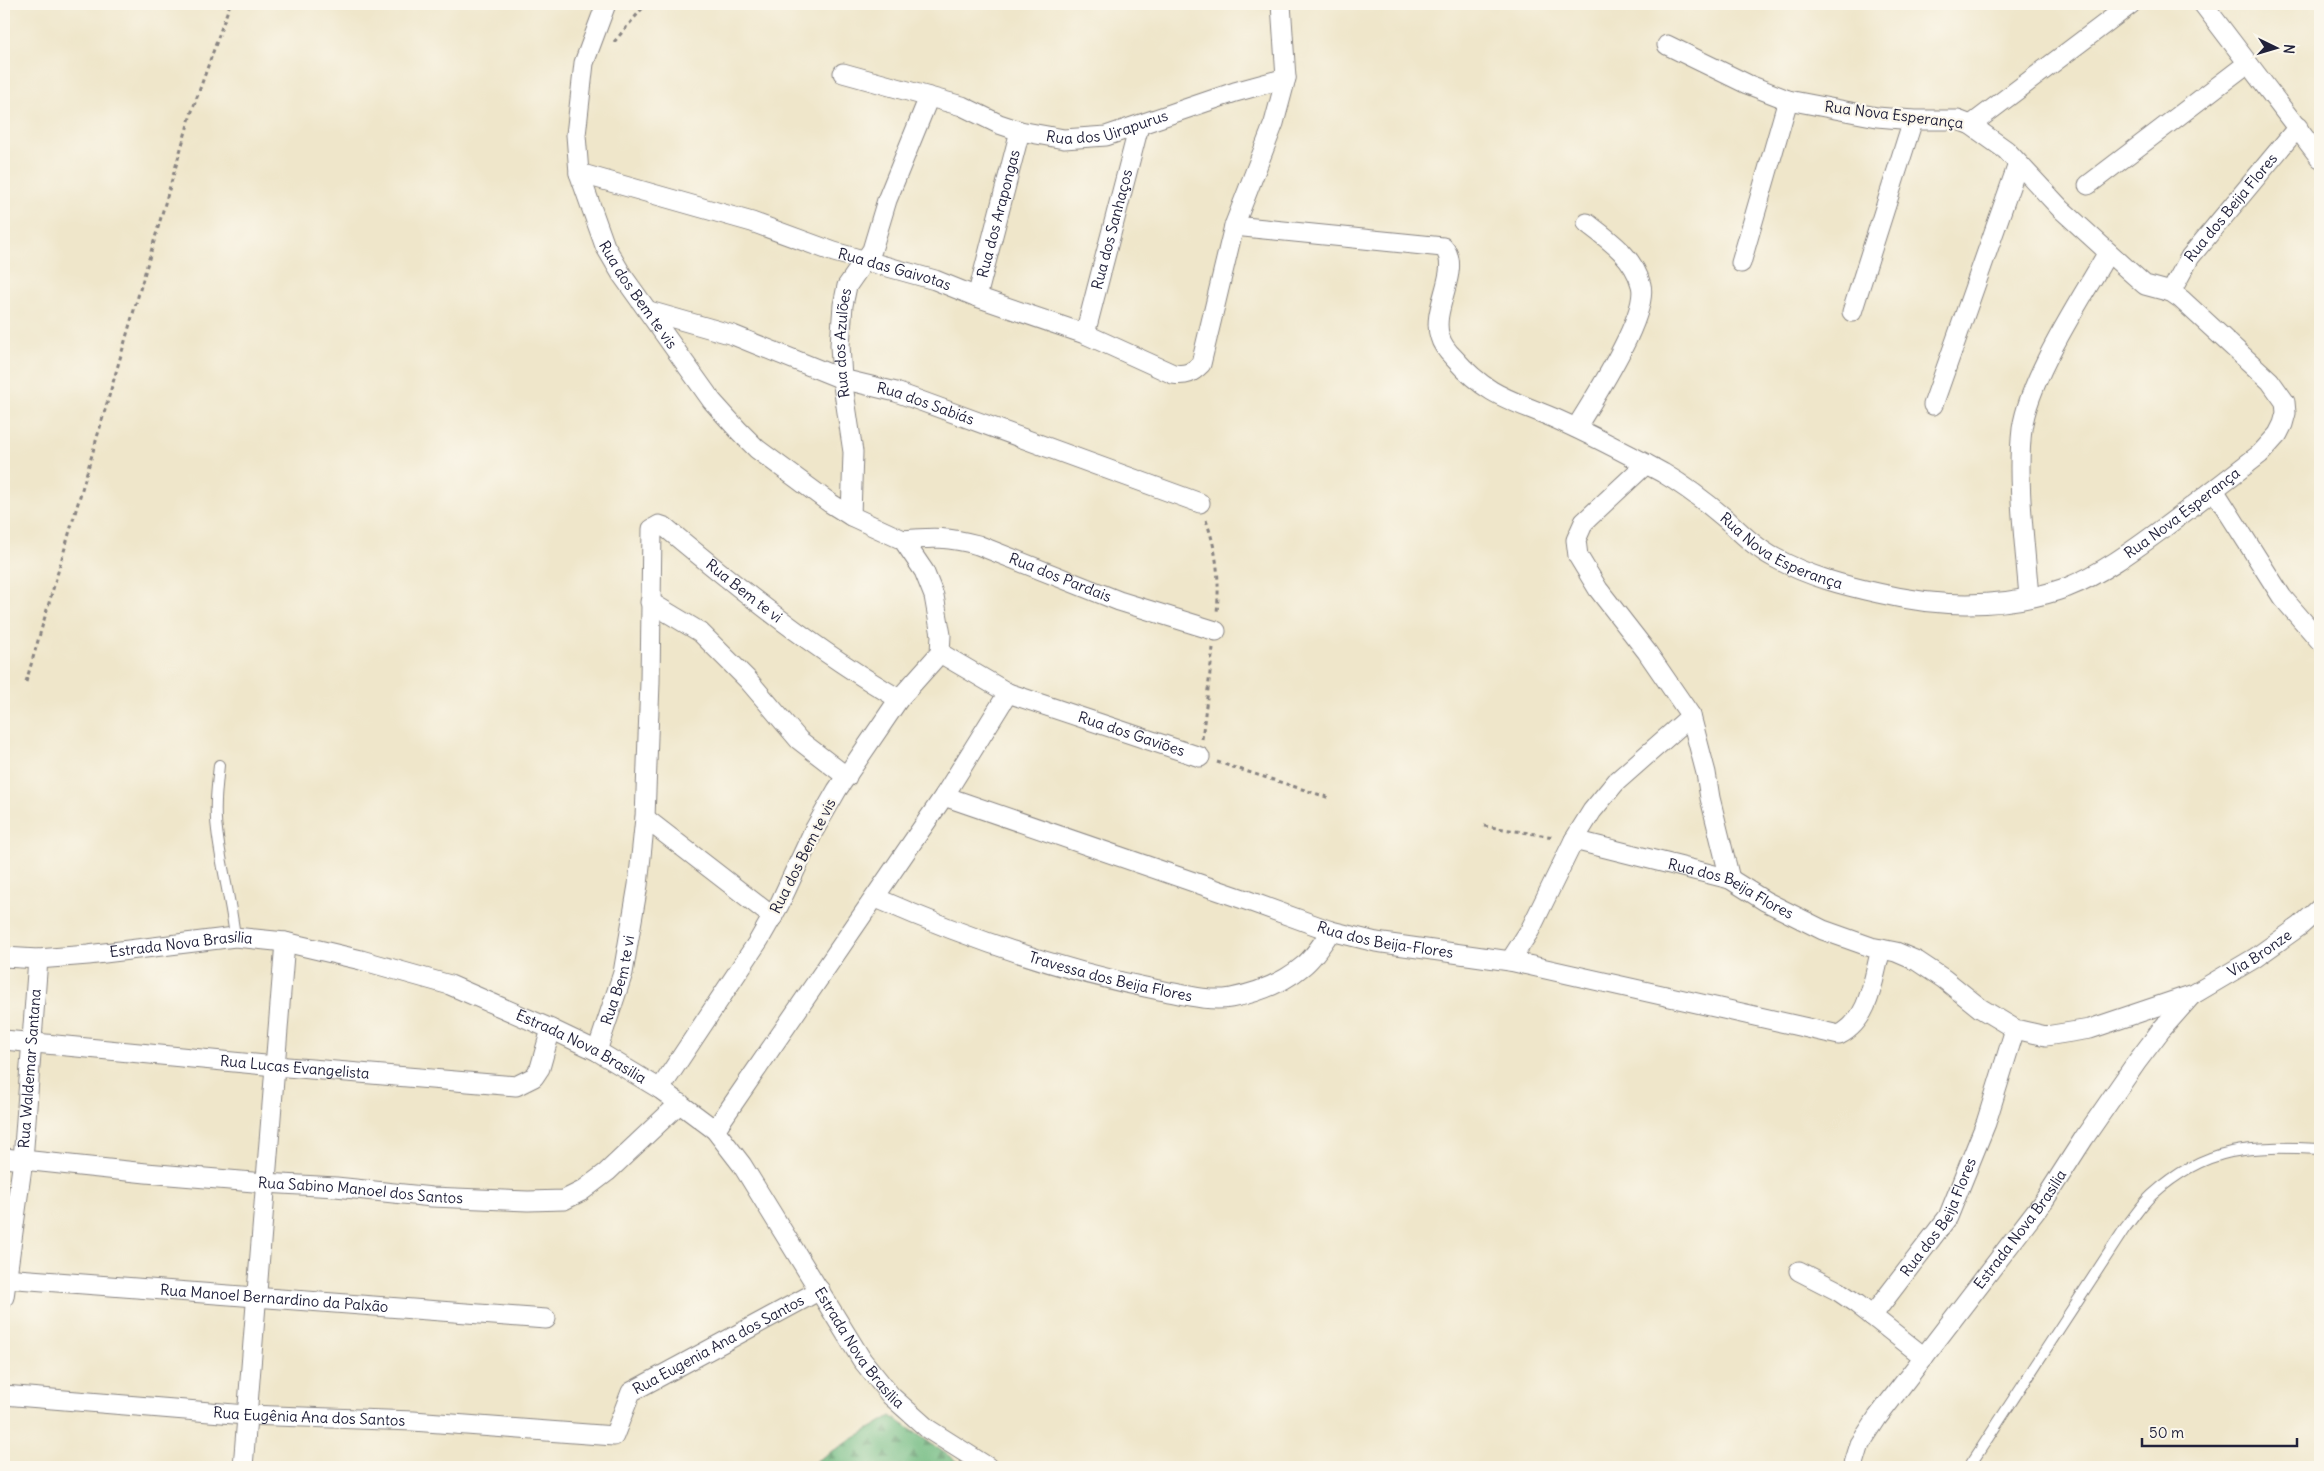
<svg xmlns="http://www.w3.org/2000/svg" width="2324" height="1471" viewBox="0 0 2324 1471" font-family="Delius,sans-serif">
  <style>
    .forest { fill: url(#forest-firs); stroke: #4a6f5f }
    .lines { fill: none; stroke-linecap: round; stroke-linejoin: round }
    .lane-casing { stroke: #888482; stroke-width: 12 }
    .street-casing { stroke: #888482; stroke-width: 21 }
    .path { stroke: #888482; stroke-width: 3; stroke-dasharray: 4 4; stroke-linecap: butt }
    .lane { stroke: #fff; stroke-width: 10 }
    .street { stroke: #fff; stroke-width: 19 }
    .labels { text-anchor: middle; stroke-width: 4.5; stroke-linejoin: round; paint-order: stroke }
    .street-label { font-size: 15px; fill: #22223b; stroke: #fbf7ec }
  </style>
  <defs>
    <pattern id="forest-firs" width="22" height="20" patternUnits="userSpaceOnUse" patternTransform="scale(1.25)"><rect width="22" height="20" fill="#73bc83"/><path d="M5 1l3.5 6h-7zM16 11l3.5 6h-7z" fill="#5e986c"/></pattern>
  </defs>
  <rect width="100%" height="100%" fill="#fbf7ec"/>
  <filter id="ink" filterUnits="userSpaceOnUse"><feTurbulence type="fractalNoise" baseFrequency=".02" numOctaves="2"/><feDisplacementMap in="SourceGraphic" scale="10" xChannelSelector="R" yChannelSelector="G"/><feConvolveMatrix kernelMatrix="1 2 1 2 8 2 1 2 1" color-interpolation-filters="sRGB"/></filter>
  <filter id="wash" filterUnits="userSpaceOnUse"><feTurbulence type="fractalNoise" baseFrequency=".0096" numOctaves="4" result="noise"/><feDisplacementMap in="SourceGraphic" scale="20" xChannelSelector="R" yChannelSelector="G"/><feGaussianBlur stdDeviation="1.12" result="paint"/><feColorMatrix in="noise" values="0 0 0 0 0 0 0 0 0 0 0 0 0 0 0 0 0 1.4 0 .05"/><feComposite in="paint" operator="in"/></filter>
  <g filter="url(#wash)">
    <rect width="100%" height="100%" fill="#efe6ca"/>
    <polygon class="forest" points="891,1416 965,1467 806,1467"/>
  </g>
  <g filter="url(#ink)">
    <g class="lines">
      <defs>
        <g id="lane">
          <path d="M219,765C217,786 214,809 217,830C221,866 231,901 235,937"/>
          <path d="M1969,1467L2125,1228C2134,1217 2142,1204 2152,1195C2207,1145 2250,1146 2320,1149"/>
        </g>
        <g id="street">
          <path id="s1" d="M606,4L584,63L576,135L579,173L605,246L622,275L712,401L739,431L757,449L830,503L851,516L903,540L924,571L934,596L941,635L940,653L899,699L837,790L813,832L779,905L759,940L660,1089"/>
          <polyline points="2203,4 2320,158"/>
          <path id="s2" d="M843,73L962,106L999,124L1020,131L1064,139L1106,136L1235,92L1286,78"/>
          <polyline points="1971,125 2131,4"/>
          <path id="s3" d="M579,173L752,222L834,252L935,280L977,297L1085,334L1173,374C1186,376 1192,373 1201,364L1234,226L1274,123L1286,78L1281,4"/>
          <polyline points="2088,185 2248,63"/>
          <path id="s4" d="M1234,226L1443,247C1463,268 1430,309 1440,337C1442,345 1448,352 1454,358C1488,397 1512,400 1556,419C1592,435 1628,454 1663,473C1685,486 1706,502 1726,519C1741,533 1756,548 1775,558C1808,576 1842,585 1878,593C1941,608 2006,609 2068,587C2103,573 2135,549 2165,527C2197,503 2229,478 2260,454L2278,434L2283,424L2286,413L2285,402L2270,381L2181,299L2171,292L2145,285L2127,269L2061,209L2006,150L1971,125L1958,120H1913L1877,117L1788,100L1747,84L1667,45"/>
          <polyline points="1741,263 1788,100"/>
          <path id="s5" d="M2171,292L2190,257L2298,127"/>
          <path id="s6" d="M977,297L1020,131"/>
          <path id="s7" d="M649,311L733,335L842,379L896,392L1200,503"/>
          <polyline points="1852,312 1913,120"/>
          <path id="s8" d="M1085,334L1139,126"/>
          <polyline points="1933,405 2018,164"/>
          <path d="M1576,428C1593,400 1649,315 1641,285C1634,257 1608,239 1587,223"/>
          <polyline points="1646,464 1584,522 1576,540 1578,556 1598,589 1647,652 1691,716 1706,773 1710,798 1730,879"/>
          <polyline points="2214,490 2282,597 2320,641"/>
          <path id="s9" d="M851,516L853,452L842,379L840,345L843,305L847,286L872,250L887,200L929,97"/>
          <path id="s10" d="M903,540C933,537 949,537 978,545L1119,601L1216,631"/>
          <path d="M2029,597C2025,545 2016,480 2022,429C2030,375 2081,300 2108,252"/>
          <polyline points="650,602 700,632 748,680 799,740 847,777"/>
          <path id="s11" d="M940,653L1008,693L1200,757"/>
          <path id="s12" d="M944,796L1246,900L1331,931L1376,942L1510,961L1839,1035C1870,1020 1873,979 1881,949"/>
          <polyline points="645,818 773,917"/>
          <path id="s13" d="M1574,840L1730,879L1765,901L1823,930L1871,947L1896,952L1917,961L1944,979L1980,1008L2015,1029L2046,1036L2090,1029L2194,994L2255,958L2300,926L2320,908"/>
          <path id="s14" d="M876,898C967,938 1062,971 1159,990C1181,994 1209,1002 1231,998C1256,993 1283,983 1303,966C1314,958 1323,942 1331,931"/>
          <path id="s15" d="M4,957L38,959L88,955L235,937L285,942L361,960L450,985L551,1029L597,1051L660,1089L715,1130L742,1165L862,1360L891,1396L928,1429L988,1467"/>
          <polyline points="1510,961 1530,930 1574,840 1592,811 1616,782 1691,716"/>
          <path id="s16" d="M4,1040L275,1066L516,1086L534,1077L540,1068L551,1029"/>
          <path id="s17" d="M597,1051L623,973L638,885L645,818L650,682L652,529L659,525L665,527C739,589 815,650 899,699"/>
          <polyline points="715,1130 944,796 1008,693"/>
          <path id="s18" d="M4,1158L146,1173L264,1183L336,1187L432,1197L528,1201L564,1200L582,1191L607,1172L680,1103"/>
          <polyline points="1799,1271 1838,1291 1857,1304 1924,1357"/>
          <path id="s19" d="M4,1278L546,1319"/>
          <path id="s20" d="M4,1297L23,1160L38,959"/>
          <path id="s21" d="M1872,1316L1948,1217L1986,1123L2015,1029"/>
          <path id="s22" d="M4,1395L246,1415L413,1421L614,1436L631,1392L820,1290"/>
          <polyline points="243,1467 285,942"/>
          <path id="s23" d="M1853,1467L1860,1444L1877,1418L2045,1199L2084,1138L2136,1063L2161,1030L2191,996"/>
        </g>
      </defs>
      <use href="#lane" class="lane-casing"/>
      <use href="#street" class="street-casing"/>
      <g class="path">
        <polyline points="614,42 646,4"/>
        <path d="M1206,520C1217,551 1220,580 1217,612"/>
        <polyline points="26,682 191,114 230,4"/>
        <polyline points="1202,739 1213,648"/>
        <polyline points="1217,762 1330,798"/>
        <polyline points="1484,826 1554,837"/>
      </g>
      <use href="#lane" class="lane"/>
      <use href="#street" class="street"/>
    </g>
  </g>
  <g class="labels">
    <g class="street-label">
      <text transform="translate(1894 115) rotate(7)" y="5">Rua Nova Esperança</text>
      <text dy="5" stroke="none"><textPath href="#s2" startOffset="276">Rua dos Uirapurus</textPath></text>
      <text dy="5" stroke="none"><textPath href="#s5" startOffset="104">Rua dos Beija Flores</textPath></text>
      <text dy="5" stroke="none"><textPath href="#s6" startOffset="86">Rua dos Arapongas</textPath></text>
      <text dy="5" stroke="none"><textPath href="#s8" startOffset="108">Rua dos Sanhaços</textPath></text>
      <text dy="5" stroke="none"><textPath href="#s3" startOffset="330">Rua das Gaivotas</textPath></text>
      <text dy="5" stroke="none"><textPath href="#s1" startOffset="310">Rua dos Bem te vis</textPath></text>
      <text dy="5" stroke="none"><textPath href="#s9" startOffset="174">Rua dos Azulões</textPath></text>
      <text dy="5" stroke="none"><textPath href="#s7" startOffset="292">Rua dos Sabiás</textPath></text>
      <text dy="5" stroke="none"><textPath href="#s4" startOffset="1148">Rua Nova Esperança</textPath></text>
      <text dy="5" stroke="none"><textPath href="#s4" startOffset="712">Rua Nova Esperança</textPath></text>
      <text dy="5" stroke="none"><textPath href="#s10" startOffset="164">Rua dos Pardais</textPath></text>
      <text dy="5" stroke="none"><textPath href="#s17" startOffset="644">Rua Bem te vi</textPath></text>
      <text dy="5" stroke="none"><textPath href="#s11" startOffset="209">Rua dos Gaviões</textPath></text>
      <text transform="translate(803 856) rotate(-63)" y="5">Rua dos Bem te vis</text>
      <text dy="5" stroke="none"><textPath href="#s13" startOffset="165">Rua dos Beija Flores</textPath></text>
      <text dy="5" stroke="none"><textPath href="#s12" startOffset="465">Rua dos Beija-Flores</textPath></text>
      <text dy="5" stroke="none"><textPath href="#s15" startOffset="178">Estrada Nova Brasilia</textPath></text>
      <text dy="5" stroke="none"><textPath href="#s13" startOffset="749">Via Bronze</textPath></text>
      <text dy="5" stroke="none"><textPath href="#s14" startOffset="248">Travessa dos Beija Flores</textPath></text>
      <text dy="5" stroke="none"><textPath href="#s17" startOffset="74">Rua Bem te vi</textPath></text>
      <text dy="5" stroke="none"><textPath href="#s15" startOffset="598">Estrada Nova Brasilia</textPath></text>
      <text dy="5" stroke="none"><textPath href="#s16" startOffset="292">Rua Lucas Evangelista</textPath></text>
      <text dy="5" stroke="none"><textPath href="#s20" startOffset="230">Rua Waldemar Santana</textPath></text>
      <text dy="5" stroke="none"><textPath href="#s18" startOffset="358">Rua Sabino Manoel dos Santos</textPath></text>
      <text dy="5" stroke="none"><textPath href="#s21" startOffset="120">Rua dos Beija Flores</textPath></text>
      <text dy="5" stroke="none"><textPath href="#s23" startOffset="292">Estrada Nova Brasilia</textPath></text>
      <text dy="5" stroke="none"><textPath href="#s19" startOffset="271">Rua Manoel Bernardino da Palxão</textPath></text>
      <text dy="5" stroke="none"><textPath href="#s22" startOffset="758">Rua Eugenia Ana dos Santos</textPath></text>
      <text dy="5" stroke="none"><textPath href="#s15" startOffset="1018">Estrada Nova Brasilia</textPath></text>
      <text dy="5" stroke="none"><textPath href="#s22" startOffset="306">Rua Eugênia Ana dos Santos</textPath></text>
    </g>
  </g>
  <rect width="2324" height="1471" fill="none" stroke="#fbf7ec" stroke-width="20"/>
  <g transform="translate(2276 48) rotate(95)" stroke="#fbf7ec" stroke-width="4" paint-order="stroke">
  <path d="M0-4L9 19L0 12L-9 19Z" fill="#22223b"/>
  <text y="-8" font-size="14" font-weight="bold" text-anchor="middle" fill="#22223b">N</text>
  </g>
  <path d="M2142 1438v8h155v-8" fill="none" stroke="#22223b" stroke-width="2.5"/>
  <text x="2149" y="1438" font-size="15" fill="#22223b" stroke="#fbf7ec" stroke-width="4" paint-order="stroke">50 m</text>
</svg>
